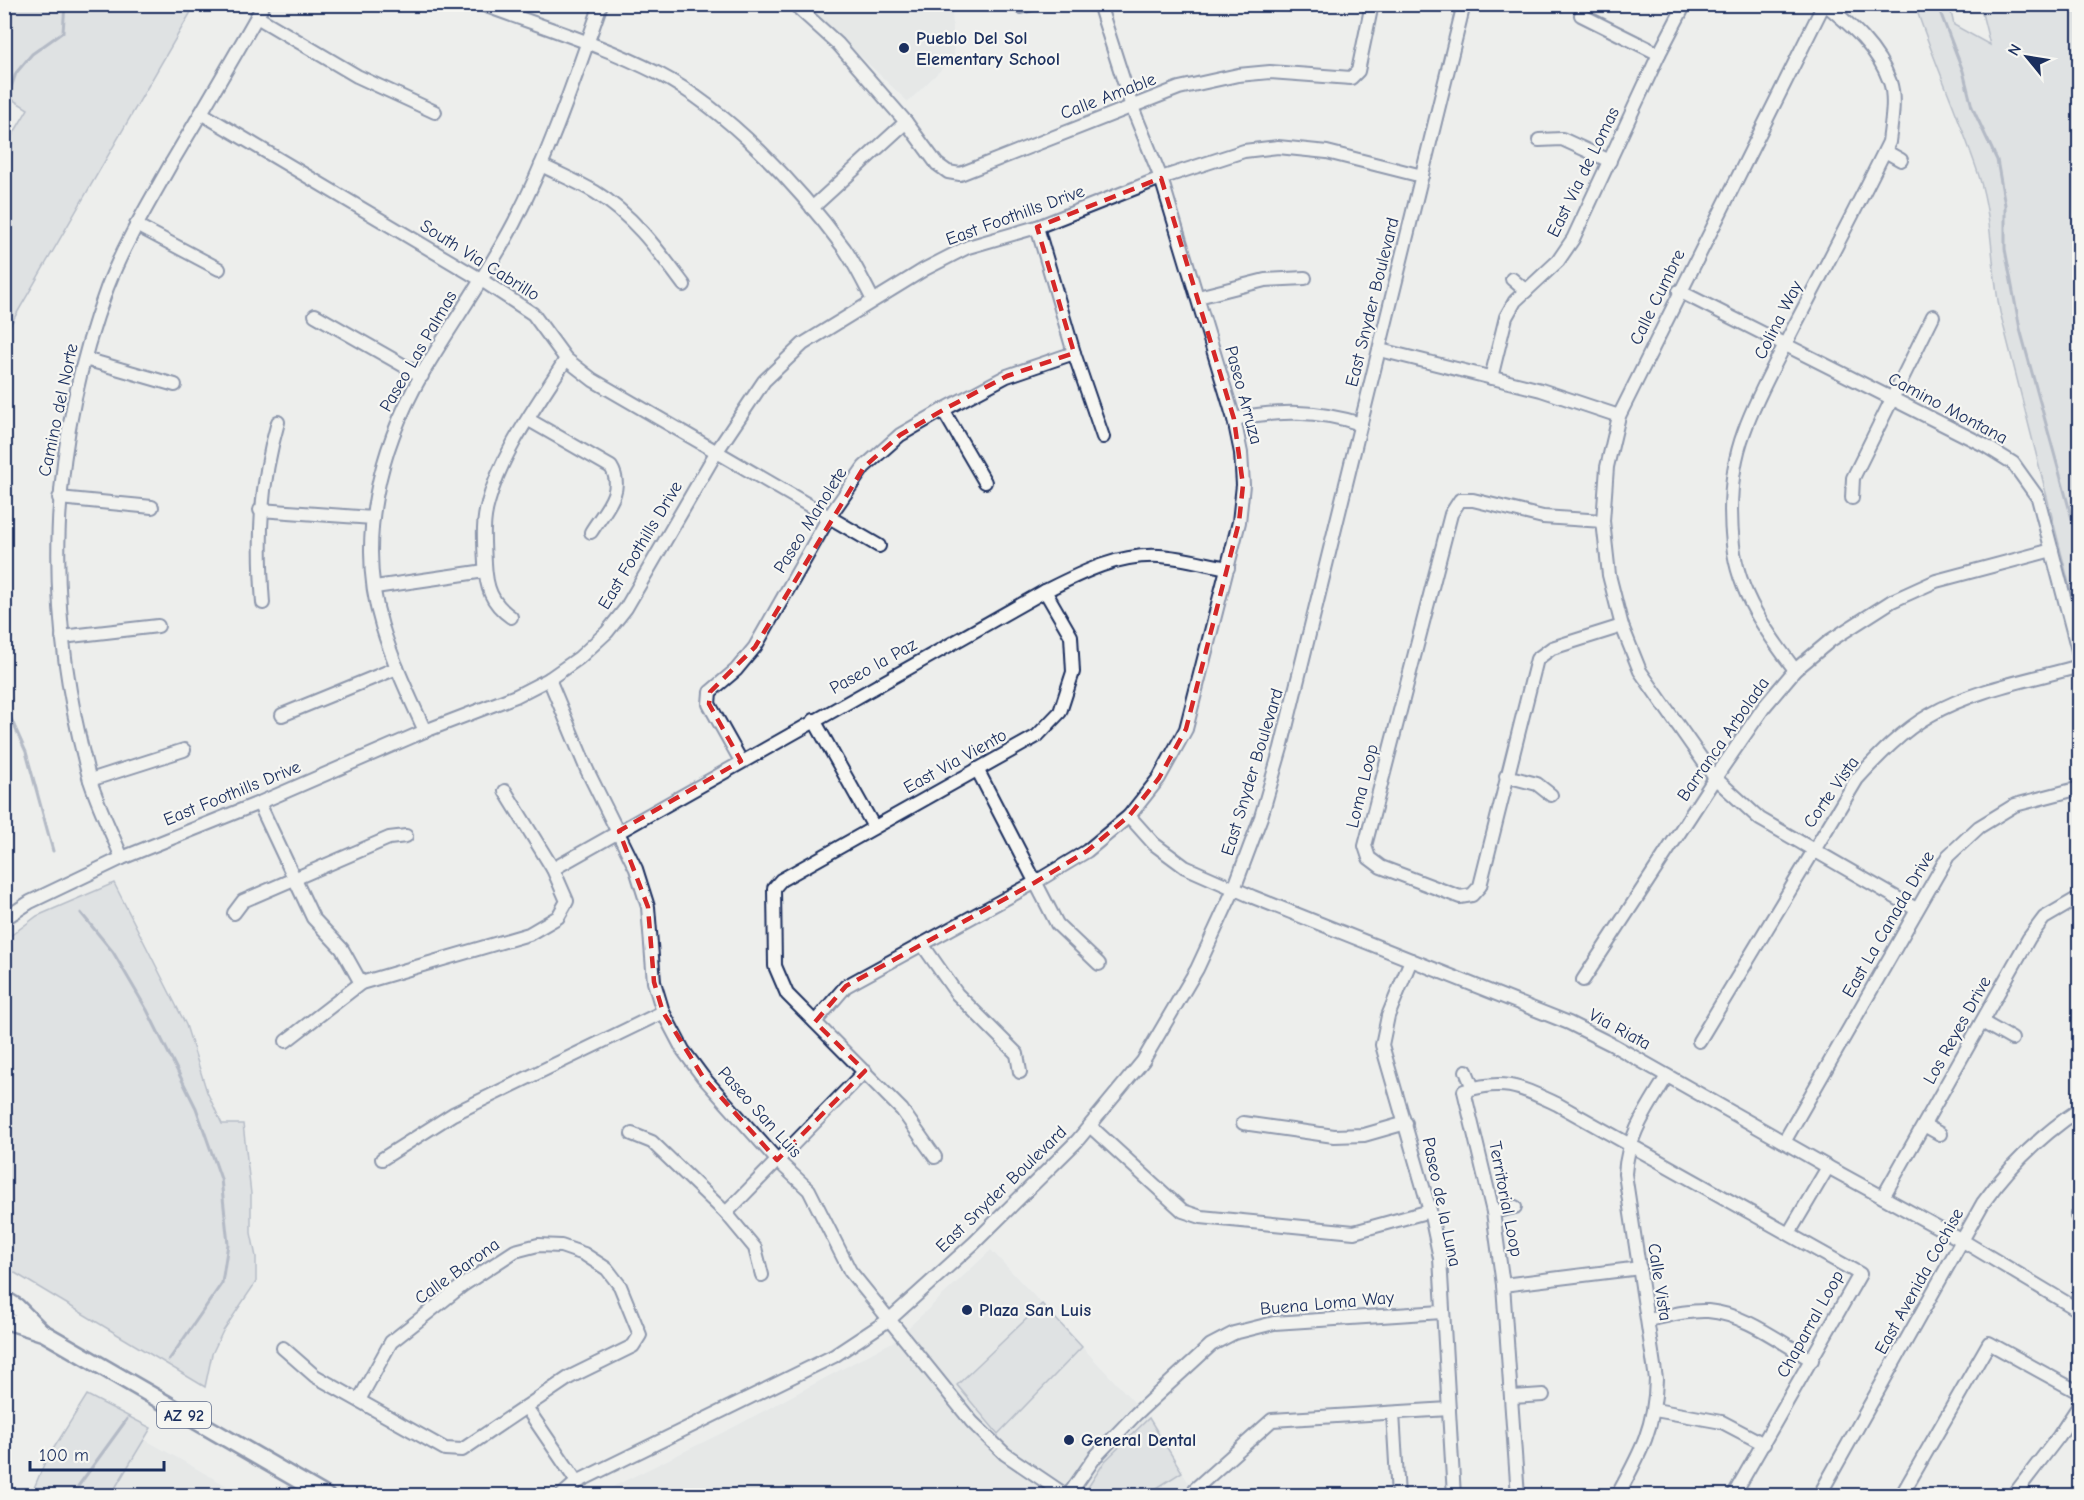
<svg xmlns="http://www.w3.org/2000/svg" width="2084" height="1500" viewBox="0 0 2084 1500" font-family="'Comic Neue',sans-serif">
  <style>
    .built { fill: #dde0e1 }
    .green { fill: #ced2d7; stroke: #74809a; stroke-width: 1.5 }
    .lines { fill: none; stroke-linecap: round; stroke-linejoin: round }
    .stream { stroke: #6e7a96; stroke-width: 3 }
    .minor-casing { stroke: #1b2f5e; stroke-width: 16 }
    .major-casing { stroke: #1b2f5e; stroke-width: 20 }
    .minor { stroke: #f6f6f2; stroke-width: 12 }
    .major { stroke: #f6f6f2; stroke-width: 15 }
    .marked { fill: none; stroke: #d62828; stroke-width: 4.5; stroke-dasharray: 12 8; stroke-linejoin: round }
    .poi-dot { fill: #1b2f5e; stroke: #f6f6f2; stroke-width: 2 }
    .labels { text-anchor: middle; stroke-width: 4.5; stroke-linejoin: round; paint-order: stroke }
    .shield { fill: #f6f6f2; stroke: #5d6b8a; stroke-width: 1.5 }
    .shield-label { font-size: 16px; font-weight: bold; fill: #1b2f5e }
    .poi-label { font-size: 18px; font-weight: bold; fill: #1b2f5e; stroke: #f6f6f2; text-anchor: start }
    .street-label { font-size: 18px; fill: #1b2f5e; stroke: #f6f6f2 }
  </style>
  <rect width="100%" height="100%" fill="#edeeec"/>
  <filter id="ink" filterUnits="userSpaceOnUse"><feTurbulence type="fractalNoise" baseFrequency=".0167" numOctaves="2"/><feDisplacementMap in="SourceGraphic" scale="12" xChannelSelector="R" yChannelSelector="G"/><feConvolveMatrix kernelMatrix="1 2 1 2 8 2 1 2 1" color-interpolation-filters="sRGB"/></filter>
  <g filter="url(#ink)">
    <g class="built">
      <polygon points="807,5 952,5 954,57 908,102"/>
      <polygon points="991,1250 1149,1418 1196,1495 594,1496 734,1427 894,1341"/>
      <polygon points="144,1439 243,1495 111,1496"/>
    </g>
    <g class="green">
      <polygon points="5,4 195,5 5,334 5,148 28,109 5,95"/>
      <path d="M1915,5H1935L1951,12L1954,25L1990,45L1980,5H2079V623L2000,312C1991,267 1993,220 1979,176C1960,118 1934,62 1915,5Z"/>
      <polygon points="114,883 186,1025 207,1092 222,1124 243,1124 251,1194 251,1233 256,1257 256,1282 223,1331 212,1354 205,1387 5,1267 5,940 37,916"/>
      <polygon points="1042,1304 1082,1347 998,1434 957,1385"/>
      <polygon points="87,1395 151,1428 111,1495 31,1495 45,1462"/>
      <polygon points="1149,1418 1182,1472 1146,1495 1083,1495 1105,1461"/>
    </g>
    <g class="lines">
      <g class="stream">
        <polyline points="1937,4 1963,71 1972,107 1997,160 2005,205 2005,249 2020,329 2080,548"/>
        <polyline points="4,108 16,73 32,54 63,32 65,4"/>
        <polyline points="4,703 26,752 53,851"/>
        <polyline points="81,913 113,952 147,1010 196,1108 221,1179 228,1244 222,1283 169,1360"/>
        <polyline points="71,1496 127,1419"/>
      </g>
      <defs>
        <g id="minor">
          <path d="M481,4C540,26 603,45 659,74C727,109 799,187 844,248C855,264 864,283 873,300"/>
          <polyline points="794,4 838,44 906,122 937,164 948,172 960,174 1179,88 1238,75 1270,72 1351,78 1358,71 1372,4"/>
          <polyline points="1824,4 1619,416 1607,467 1603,521 1609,575 1622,626 1640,671 1715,778 1760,819 1916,909"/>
          <polyline points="1020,7 1032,4"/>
          <polyline points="1581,15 1659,54"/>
          <polyline points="257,17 357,76 435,112"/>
          <polyline points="201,113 480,279 533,314 566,359 593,380 879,546"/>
          <polyline points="1539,140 1562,139 1610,161"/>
          <polyline points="1885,151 1901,160"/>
          <path d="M541,165C559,174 578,182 595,192C633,215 658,250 684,285"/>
          <polyline points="812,208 906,122"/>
          <polyline points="136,225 219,269"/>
          <polyline points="1037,227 1074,353 1103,437"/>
          <polyline points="1512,279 1526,291"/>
          <polyline points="1679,291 1984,445 2013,463 2038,498 2080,658"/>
          <polyline points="1198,297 1265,280 1305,278"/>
          <polyline points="315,315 422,376"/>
          <polyline points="1380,350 1541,390 1619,416"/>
          <polyline points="85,359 175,385"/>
          <polyline points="1491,378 1506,317 1515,301 1558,261 1573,239 1659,54 1685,4"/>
          <polyline points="943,410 985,482"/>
          <path d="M1234,419C1278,410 1318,410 1361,424"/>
          <path d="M529,420L611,467C626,491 603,512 591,532"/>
          <polyline points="59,498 152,507"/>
          <polyline points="1852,498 1853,478 1933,316"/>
          <polyline points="260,510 373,518"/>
          <polyline points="1603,521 1543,517 1473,500 1460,500 1451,514 1365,846 1369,858 1381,867 1460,897 1472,895 1480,886 1537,659 1552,648 1622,626"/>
          <polyline points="375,587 485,571"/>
          <path d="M263,603C258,538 260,485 278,422"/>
          <path d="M511,617C491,603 486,587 485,563C484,543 482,523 488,503C502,451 538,404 566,359"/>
          <polyline points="62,637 158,626"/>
          <path d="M1795,670C1767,633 1738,593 1733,545C1729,508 1731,467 1744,432C1757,395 1778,359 1795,325C1827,264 1859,203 1889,142C1891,124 1896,99 1890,82C1878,48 1852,26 1825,4"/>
          <polyline points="549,679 587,770 636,869 648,907 654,982 663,1012 683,1050 703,1077 777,1160 809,1190 850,1271 972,1422 1005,1454 1067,1496"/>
          <polyline points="282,715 397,668"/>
          <polyline points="814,720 874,827"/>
          <path d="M425,731C409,696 393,662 382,626C356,541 379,449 422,374C452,323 487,275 514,223C550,153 575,78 601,4"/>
          <polyline points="741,761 709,704 710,692 736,670 755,647 829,517 864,467 900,435 943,410 1007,376 1074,353"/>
          <polyline points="977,769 1057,924 1099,964"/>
          <polyline points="1506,776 1537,784 1551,795"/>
          <polyline points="90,780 184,750"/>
          <polyline points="259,803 313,918 342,949 361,983"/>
          <polyline points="1129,816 1154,844 1185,867 1253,897 1569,1023 1613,1045 1828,1167 1963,1241 2080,1311"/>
          <path d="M122,858C111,831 97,804 89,777C44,611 47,450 107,288C124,244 149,203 172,162C203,110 234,57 264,4"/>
          <path d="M553,869L1045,591C1081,573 1117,554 1159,556C1181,557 1205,564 1228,568"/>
          <polyline points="234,913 243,901 389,838 406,836"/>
          <polyline points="4,919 30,902 122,858 259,803 425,731 516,696 549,679 579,658 607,632 626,608 717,451 764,381 803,344 925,269 968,247 1037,227 1161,178 1244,151 1278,147 1327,152 1422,176"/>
          <polyline points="922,944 957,994 1017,1054 1020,1072"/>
          <polyline points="1411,960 1388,1016 1382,1045 1430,1211 1440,1258 1454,1496"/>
          <polyline points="1583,980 1715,778 1764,707 1795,670 1831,640 1892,601 1936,581 2052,550"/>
          <polyline points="815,1022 846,986 1034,883 1087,851 1129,816 1159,778 1186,729 1239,522 1243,485 1241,453 1234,419 1161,178 1132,107 1099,4"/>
          <polyline points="1982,1022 2012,1039"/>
          <polyline points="286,1041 361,983 529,934 558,917 567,901 553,869 505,791"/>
          <path d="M1699,1041L1857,779C1879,755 1902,731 1930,715C1975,689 2030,680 2080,666"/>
          <polyline points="1466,1071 1473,1088"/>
          <polyline points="1243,1123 1334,1136 1364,1135 1406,1123"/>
          <polyline points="1924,1125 1940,1134"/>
          <polyline points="1090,1126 1183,1211 1201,1217 1354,1232 1430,1211"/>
          <polyline points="632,1134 652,1142 726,1213 755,1248 762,1275"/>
          <polyline points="1784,1142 1948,856 1979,827 2015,805 2080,788"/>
          <polyline points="935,1157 902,1110 787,994 775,966 774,888 781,880 1037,736 1060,712 1073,672 1071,636 1045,591"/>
          <polyline points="382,1159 453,1114 663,1012"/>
          <polyline points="1883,1197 2029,938 2044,918 2080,897"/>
          <polyline points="1493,1212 1515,1207"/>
          <polyline points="726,1213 865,1071"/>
          <polyline points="2077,1216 2080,1213"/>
          <polyline points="1789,1233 1828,1167"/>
          <polyline points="1503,1285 1640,1268"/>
          <path d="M1648,1320C1667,1316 1687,1310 1708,1311C1745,1314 1780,1342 1812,1360"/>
          <polyline points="283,1348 315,1376 445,1449 462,1450 570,1377 633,1346 640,1335 620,1286 607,1269 584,1254 561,1246 538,1245 515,1251 463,1285 391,1342 359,1400"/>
          <polyline points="1512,1397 1543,1395"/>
          <polyline points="526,1407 577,1482"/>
          <polyline points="1655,1410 1722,1422 1764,1444"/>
          <polyline points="1393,1413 1398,1496"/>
          <polyline points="1195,1489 1272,1420 1449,1409"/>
          <polyline points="561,1496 577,1482 834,1356 890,1319 974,1243 1077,1141 1143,1061 1197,969 1234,889 1261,817 1281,748 1464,4"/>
          <polyline points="1068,1496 1095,1457 1136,1414 1211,1345 1234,1333 1274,1323 1442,1312"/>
          <path d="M1518,1496L1503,1285L1493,1212L1464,1091C1504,1078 1520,1087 1557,1104L1860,1274L1733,1496"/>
          <path d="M1617,1496C1640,1454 1655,1428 1656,1379L1625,1174C1627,1136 1648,1108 1667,1076"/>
          <path d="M1819,1496L1983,1203C2010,1165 2041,1135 2080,1109"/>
          <polyline points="1901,1496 1989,1343 2080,1393"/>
          <polyline points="2013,1496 2059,1436 2080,1404"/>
        </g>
        <g id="major">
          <polyline points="4,1299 17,1307 41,1331"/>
          <polyline points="4,1320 44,1333 326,1496"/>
        </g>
      </defs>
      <use href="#minor" class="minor-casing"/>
      <use href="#major" class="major-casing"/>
      <use href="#minor" class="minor"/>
      <use href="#major" class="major"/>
    </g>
  </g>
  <path d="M0 0H2084V1500H0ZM1161,178L1234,419L1243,485L1239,522L1186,729L1159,778L1129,816L1087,851L1034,883L846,986L815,1022L865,1071L777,1160L703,1077L663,1012L654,982L648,907L619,831L741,761L709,704L710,692L755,647L864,467L900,435L943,410L1007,376L1074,353L1037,227Z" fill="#edeeec" fill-opacity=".55" fill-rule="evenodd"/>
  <path class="marked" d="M1161,178L1234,419L1243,485L1239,522L1186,729L1159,778L1129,816L1087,851L1034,883L846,986L815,1022L865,1071L777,1160L703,1077L663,1012L654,982L648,907L619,831L741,761L709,704L710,692L755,647L864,467L900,435L943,410L1007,376L1074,353L1037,227Z"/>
  <g class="poi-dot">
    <circle cx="904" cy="48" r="6"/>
    <circle cx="967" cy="1310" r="6"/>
    <circle cx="1069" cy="1440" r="6"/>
  </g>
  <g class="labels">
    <rect class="shield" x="157" y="1402" width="54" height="26" rx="4.5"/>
    <g class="shield-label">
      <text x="184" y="1421">AZ 92</text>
    </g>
    <g class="poi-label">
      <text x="916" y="44">Pueblo Del Sol<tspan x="916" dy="21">Elementary School</tspan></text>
      <text x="979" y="1316">Plaza San Luis</text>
      <text x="1081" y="1446">General Dental</text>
    </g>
    <g class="street-label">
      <text transform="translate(1108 96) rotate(-21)" y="6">Calle Amable</text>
      <text transform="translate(1583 172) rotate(-64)" y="6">East Via de Lomas</text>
      <text transform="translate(1015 215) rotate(-20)" y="6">East Foothills Drive</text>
      <text transform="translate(480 260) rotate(32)" y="6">South Via Cabrillo</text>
      <text transform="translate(1657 297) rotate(-64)" y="6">Calle Cumbre</text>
      <text transform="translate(1372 302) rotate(-76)" y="6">East Snyder Boulevard</text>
      <text transform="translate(1778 320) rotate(-63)" y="6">Colina Way</text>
      <text transform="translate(418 351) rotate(-60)" y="6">Paseo Las Palmas</text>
      <text transform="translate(1244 395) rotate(75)" y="6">Paseo Arruza</text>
      <text transform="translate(1948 408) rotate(28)" y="6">Camino Montana</text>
      <text transform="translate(58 410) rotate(-78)" y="6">Camino del Norte</text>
      <text transform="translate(810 520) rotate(-58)" y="6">Paseo Manolete</text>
      <text transform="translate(640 545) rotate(-59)" y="6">East Foothills Drive</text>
      <text transform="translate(873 666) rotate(-29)" y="6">Paseo la Paz</text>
      <text transform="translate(1723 739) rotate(-55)" y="6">Barranca Arbolada</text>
      <text transform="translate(955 761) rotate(-29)" y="6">East Via Viento</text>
      <text transform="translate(1252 772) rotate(-73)" y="6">East Snyder Boulevard</text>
      <text transform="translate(1362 786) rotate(-76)" y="6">Loma Loop</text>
      <text transform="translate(1831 792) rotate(-55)" y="6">Corte Vista</text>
      <text transform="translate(232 793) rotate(-22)" y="6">East Foothills Drive</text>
      <text transform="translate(1888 924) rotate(-60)" y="6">East La Canada Drive</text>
      <text transform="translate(1620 1029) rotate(28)" y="6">Via Riata</text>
      <text transform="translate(1957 1030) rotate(-61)" y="6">Los Reyes Drive</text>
      <text transform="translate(760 1112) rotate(48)" y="6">Paseo San Luis</text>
      <text transform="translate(1001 1189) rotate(-44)" y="6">East Snyder Boulevard</text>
      <text transform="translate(1506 1199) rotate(79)" y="6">Territorial Loop</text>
      <text transform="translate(1442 1202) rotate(78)" y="6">Paseo de la Luna</text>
      <text transform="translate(457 1271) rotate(-36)" y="6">Calle Barona</text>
      <text transform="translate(1919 1281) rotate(-61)" y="6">East Avenida Cochise</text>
      <text transform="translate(1660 1282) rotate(81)" y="6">Calle Vista</text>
      <text transform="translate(1327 1303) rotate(-5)" y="6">Buena Loma Way</text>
      <text transform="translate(1810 1324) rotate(-61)" y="6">Chaparral Loop</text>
    </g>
  </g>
  <rect width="2084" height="1500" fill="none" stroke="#f6f6f2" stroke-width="24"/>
  <rect x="12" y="12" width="2060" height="1476" fill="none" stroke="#1b2f5e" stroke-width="2" filter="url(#ink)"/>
  <g transform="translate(2027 57) rotate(300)" stroke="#f6f6f2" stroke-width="4.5" paint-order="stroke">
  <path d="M0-4.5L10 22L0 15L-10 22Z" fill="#1b2f5e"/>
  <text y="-9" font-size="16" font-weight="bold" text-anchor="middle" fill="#1b2f5e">N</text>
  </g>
  <path d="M30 1461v9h134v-9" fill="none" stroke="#1b2f5e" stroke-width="3"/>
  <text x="39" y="1461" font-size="18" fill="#1b2f5e" stroke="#f6f6f2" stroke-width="4.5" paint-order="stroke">100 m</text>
</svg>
